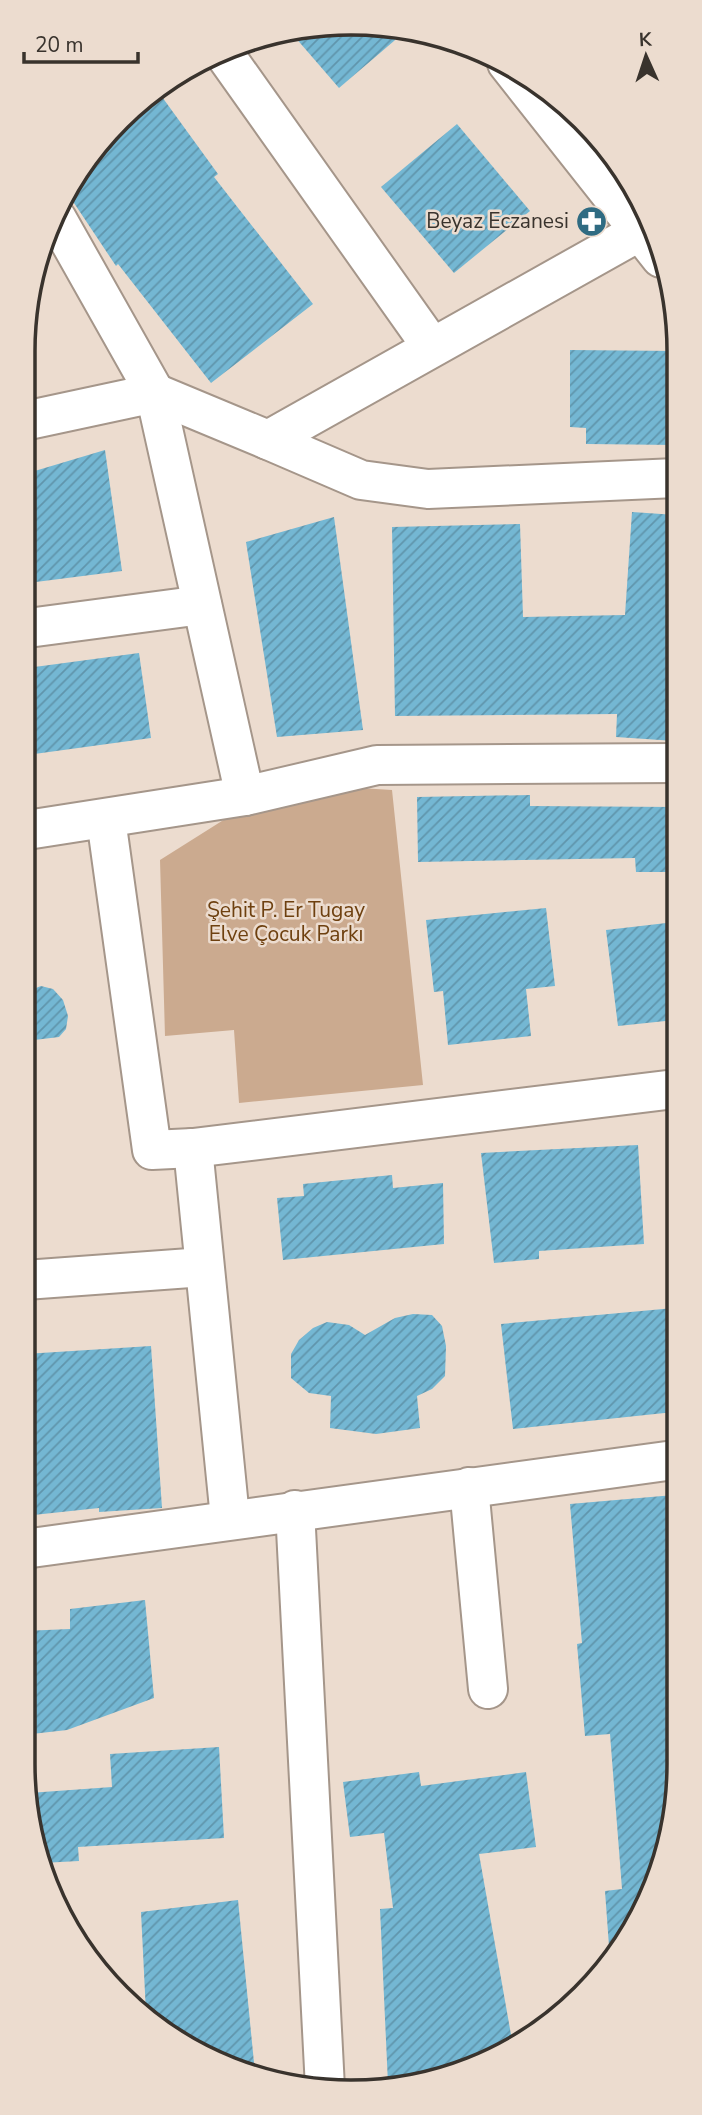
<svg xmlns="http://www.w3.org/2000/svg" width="702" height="2115" viewBox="0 0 702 2115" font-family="'Nunito Sans',sans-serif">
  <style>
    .green { fill: #cbaa8f }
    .building { fill: url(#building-hatch) }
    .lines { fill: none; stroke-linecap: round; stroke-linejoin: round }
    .minor-casing { stroke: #a5968a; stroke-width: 42 }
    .minor { stroke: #fff; stroke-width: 38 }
    .labels { text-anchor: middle; stroke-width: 5; stroke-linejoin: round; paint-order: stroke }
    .poi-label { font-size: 21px; fill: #39332d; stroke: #ecdccf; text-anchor: end }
    .park-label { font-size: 21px; fill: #6e400f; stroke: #ecdccf }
    .rim { fill: none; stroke: #39332d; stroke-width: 3.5 }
  </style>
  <defs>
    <pattern id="building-hatch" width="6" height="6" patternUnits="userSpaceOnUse" patternTransform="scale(1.75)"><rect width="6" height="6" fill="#74b7d3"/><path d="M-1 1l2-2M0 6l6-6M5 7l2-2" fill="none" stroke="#6095ac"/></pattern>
  </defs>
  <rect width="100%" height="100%" fill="#ecdccf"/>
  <polygon class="green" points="296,784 392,790 423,1085 239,1103 234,1030 165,1036 160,860 263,795"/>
  <g class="building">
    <polygon points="288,29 408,29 339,88"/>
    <polygon points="157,90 218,174 214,177 313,304 211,383 118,264 116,266 68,194 78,168"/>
    <polygon points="457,124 530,211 454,273 381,187"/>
    <polygon points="570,350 676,351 676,445 586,444 586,428 570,427"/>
    <polygon points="105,450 122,571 28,583 28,473"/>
    <polygon points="632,512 676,515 675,741 616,737 617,714 395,716 392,527 520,524 523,617 625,615"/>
    <polygon points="334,517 363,730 277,737 246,542"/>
    <polygon points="139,653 151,738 27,755 27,668"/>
    <polygon points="530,795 530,806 675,807 675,872 636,872 635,858 418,862 417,797"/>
    <polygon points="546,908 555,986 526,989 531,1036 448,1045 443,991 434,992 426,920"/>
    <polygon points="675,922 675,1020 618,1026 606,930"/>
    <polygon points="41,986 53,989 63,1000 68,1016 66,1029 59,1037 26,1041 26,992"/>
    <polygon points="638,1145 644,1244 539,1251 539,1259 494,1263 481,1153"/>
    <polygon points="392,1175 393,1188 443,1183 444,1244 283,1260 277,1198 304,1196 303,1184"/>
    <polygon points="674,1308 674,1412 513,1429 501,1324"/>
    <polygon points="413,1314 432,1315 442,1326 446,1346 445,1376 432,1389 417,1396 420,1428 376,1434 330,1428 331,1396 309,1393 291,1378 291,1354 299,1340 313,1328 327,1322 349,1325 365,1335 395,1318"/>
    <polygon points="151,1346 162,1508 99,1512 99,1508 24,1516 25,1354"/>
    <polygon points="674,1495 673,1828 624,1946 610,1960 605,1891 622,1889 610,1734 585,1736 577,1644 582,1643 570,1504"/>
    <polygon points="145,1600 154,1698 67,1730 23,1735 23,1631 70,1629 70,1609"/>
    <polygon points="219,1747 224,1838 78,1847 79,1861 42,1863 29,1793 112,1787 110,1754"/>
    <polygon points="419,1772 421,1786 526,1772 536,1847 479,1854 513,2046 436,2081 388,2084 380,1909 393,1908 384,1833 350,1837 343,1782"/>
    <polygon points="238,1900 255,2073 205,2058 146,2013 141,1912"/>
  </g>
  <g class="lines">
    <defs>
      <g id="minor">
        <polyline points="225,55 432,347"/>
        <polyline points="507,63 661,258"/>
        <polyline points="57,219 155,393 245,796"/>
        <polyline points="29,420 155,393 268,440 651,225"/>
        <polyline points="268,440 361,480 428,489 676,478"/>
        <polyline points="28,628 202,605"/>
        <polyline points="106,819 152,1150 193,1148 675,1089"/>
        <polyline points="27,830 245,796 377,765 675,763"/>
        <polyline points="193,1148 230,1518"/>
        <polyline points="25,1280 204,1267"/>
        <polyline points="469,1487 488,1689"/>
        <polyline points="295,1510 325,2088"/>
        <polyline points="24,1549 674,1460"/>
      </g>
    </defs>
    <use href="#minor" class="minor-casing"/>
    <use href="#minor" class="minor"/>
  </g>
  <defs>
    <symbol id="pharmacy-disc" viewBox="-11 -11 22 22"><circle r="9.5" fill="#2f6b82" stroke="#ecdccf"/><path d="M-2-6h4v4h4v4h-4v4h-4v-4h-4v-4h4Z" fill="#fff"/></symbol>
  </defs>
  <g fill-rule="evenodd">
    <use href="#pharmacy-disc" x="574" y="204" width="35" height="35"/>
  </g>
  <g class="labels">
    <g class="poi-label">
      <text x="569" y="228">Beyaz Eczanesi</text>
    </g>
    <g class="park-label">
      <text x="286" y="917">Şehit P. Er Tugay<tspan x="286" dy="24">Elve Çocuk Parkı</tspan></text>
    </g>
  </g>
  <path d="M0 0H702V2115H0ZM351 35H351A316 316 0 0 1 667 351V1764A316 316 0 0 1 351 2080H351A316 316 0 0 1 35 1764V351A316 316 0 0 1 351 35Z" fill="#ecdccf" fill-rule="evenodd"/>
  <path class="rim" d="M351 35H351A316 316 0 0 1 667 351V1764A316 316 0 0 1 351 2080H351A316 316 0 0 1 35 1764V351A316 316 0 0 1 351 35Z"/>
  <g transform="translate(646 56) rotate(357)" stroke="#ecdccf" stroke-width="5" paint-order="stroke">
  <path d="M0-5L12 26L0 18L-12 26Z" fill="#39332d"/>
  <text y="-10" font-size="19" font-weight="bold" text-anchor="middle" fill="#39332d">K</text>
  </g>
  <path d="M24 52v10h114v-10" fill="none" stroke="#39332d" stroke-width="3.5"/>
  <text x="35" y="52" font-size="21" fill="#39332d" stroke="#ecdccf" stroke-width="5" paint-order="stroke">20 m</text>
</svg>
